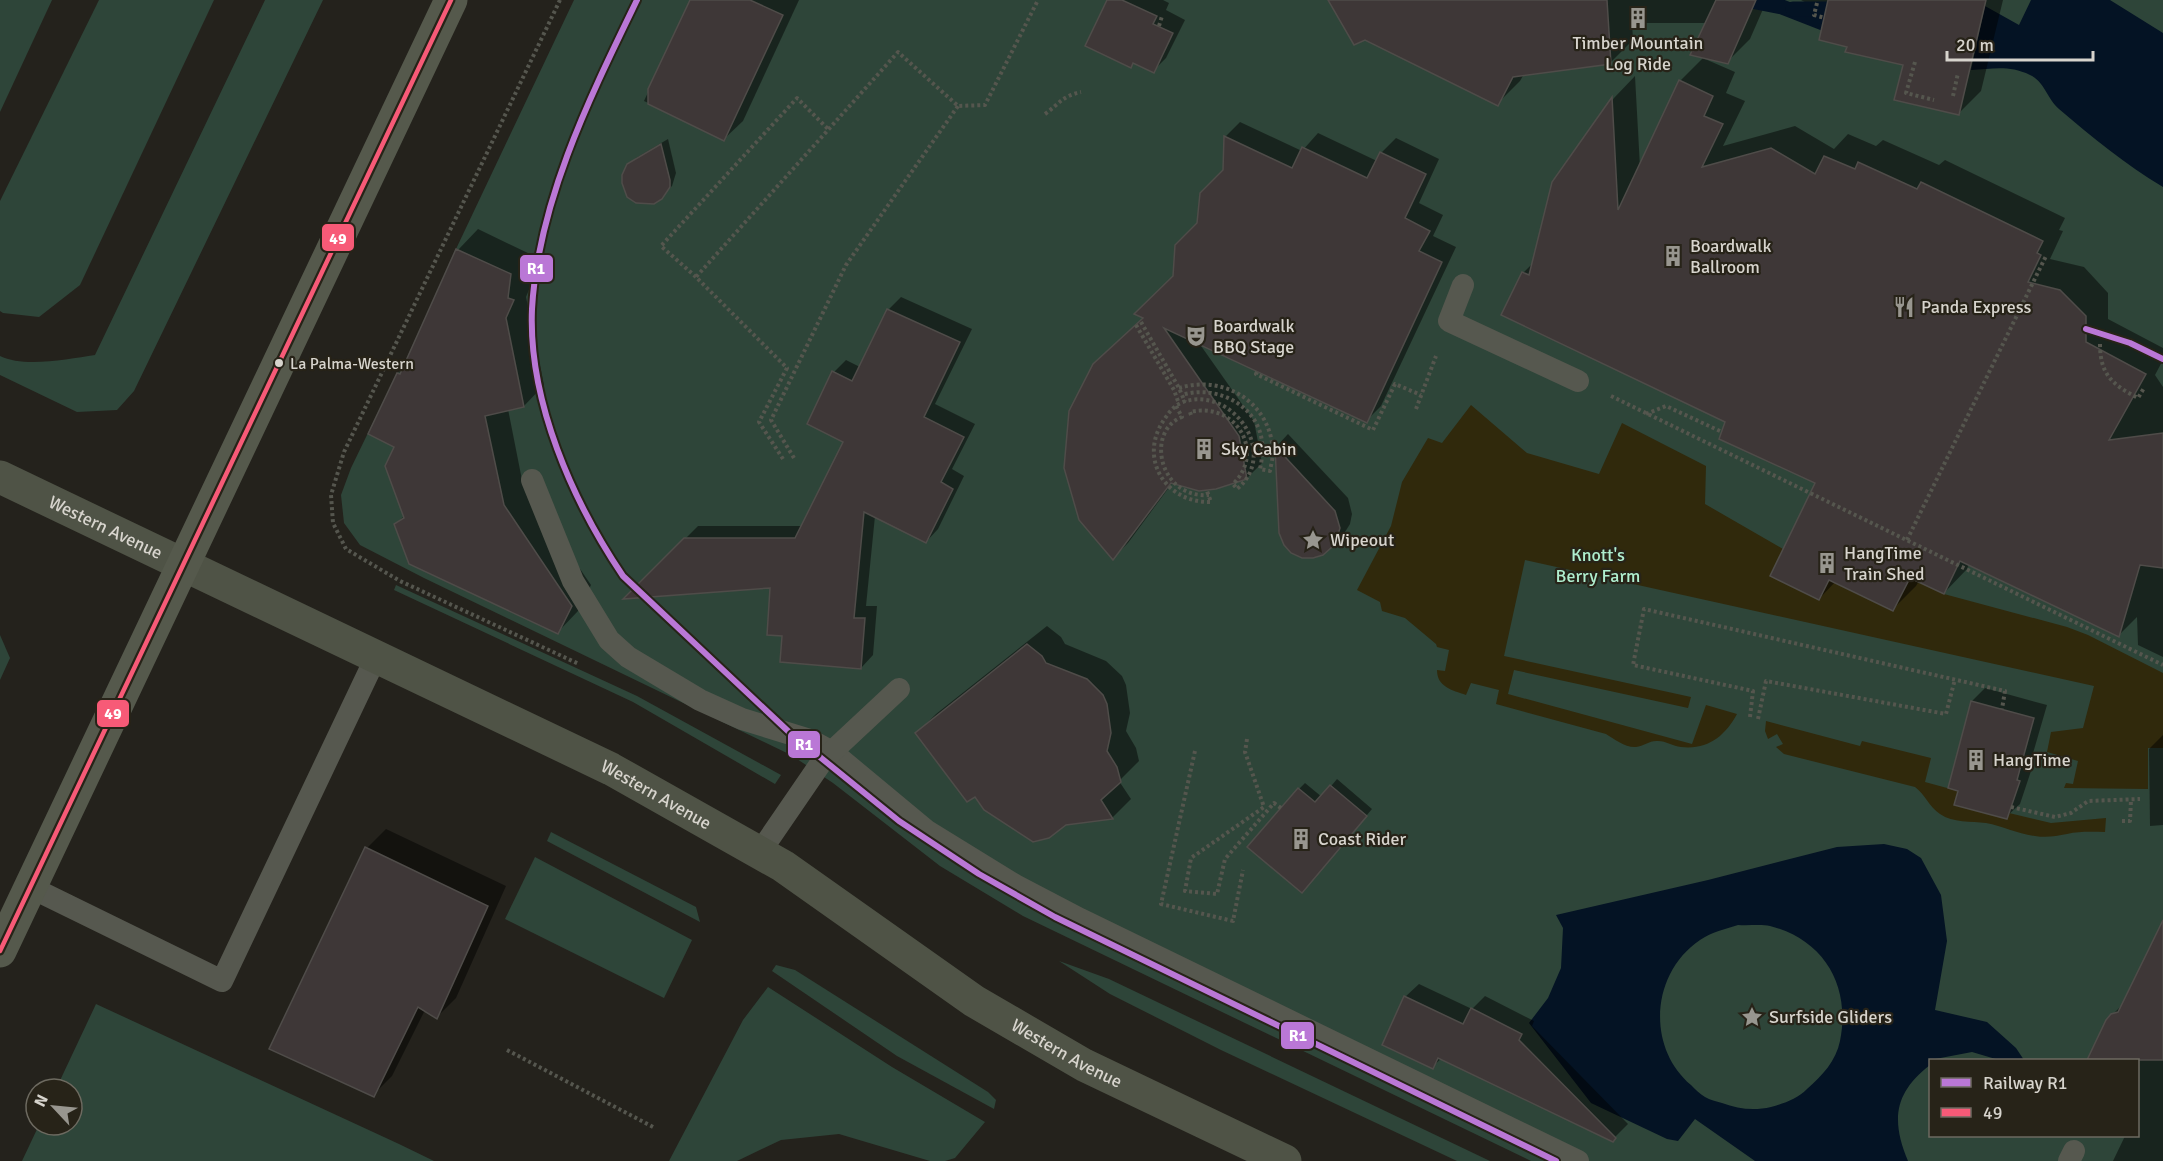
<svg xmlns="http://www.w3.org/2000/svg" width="2163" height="1161" viewBox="0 0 2163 1161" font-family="Signika,sans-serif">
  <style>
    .green { fill: #2e4539; fill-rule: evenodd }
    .sand { fill: #30290c }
    .water { fill: #041324; fill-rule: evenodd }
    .shadow { fill: #0007 }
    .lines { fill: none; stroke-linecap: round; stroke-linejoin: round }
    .stream { stroke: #041324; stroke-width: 15 }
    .building { fill: #3e3737; stroke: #4f4c49; stroke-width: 1.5 }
    .path { stroke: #55564e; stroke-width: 4; stroke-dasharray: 3 3; stroke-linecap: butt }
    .service { stroke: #56584f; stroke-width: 22 }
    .secondary { stroke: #4f5346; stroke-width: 33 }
    .primary { stroke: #55594c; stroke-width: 33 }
    .bus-1-casing { stroke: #272318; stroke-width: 9 }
    .bus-1 { stroke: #f75a77; stroke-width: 4.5 }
    .rail-1-casing { stroke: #272318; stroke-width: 10 }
    .rail-1 { stroke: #ba77d6; stroke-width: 6 }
    .bus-dot { fill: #d7d4cd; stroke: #272318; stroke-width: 2 }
    .labels { text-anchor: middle; stroke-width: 4.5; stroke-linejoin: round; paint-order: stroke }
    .bus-label { font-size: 16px; fill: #d7d4cd; stroke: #272318; text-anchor: start }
    .poi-label { font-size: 18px; fill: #d7d4cd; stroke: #272318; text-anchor: start }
    .street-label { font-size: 18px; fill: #d7d4cd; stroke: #272318 }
    .park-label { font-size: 18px; fill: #afeecf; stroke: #272318 }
    .line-badge { stroke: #272318; stroke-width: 2 }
    .badge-label { font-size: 16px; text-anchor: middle; font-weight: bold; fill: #fff }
  </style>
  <rect width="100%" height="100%" fill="#24221c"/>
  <g class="green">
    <polygon points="0,0 52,0 0,112"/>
    <polygon points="99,0 214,0 80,285 39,317 3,313 0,311 0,201"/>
    <path d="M265,0H323L134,391L117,410L77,412L0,375V356C24,368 68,359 95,355Z"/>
    <path d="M574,0H2163V1161H1531L1023,916L940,866L833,783L791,755L424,578L360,545L344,523L341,495L351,468L397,373L401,371L456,249ZM1930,1060H2138V1136H1930Z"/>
    <polygon points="396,585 637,696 781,775 775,784 633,702 394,590"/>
    <polygon points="0,635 10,658 0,680"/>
    <polygon points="551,832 696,907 700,922 547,841"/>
    <polygon points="535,857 692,940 664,998 505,919"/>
    <polygon points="1059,961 1109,979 1490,1161 1457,1161 1221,1050 1110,994"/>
    <polygon points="776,965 795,970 988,1092 996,1100 994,1109 897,1056 772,971"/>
    <polygon points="768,987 892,1067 985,1122 955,1158 945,1161 930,1161 839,1134 781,1140 737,1161 669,1161 743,1020"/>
    <polygon points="96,1004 399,1144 434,1161 22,1161 39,1125 72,1125 72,1089 56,1089"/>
  </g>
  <g class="sand">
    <path d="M1471,405L1527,453L1599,474L1622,423L1706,466L1705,504L1783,549L1770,576L1819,600L1829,580L1893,611L1910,578L1944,594L2067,627L2088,635L2163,673V748H2148V789L2064,788L2066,783L2073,784L2078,761L2047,752L2051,732L2083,728L2094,686L1525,560L1504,656L1691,697L1688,708L1514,670L1508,694L1692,744L1706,705L1737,714C1725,736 1708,750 1681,747C1673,746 1666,741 1658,741C1650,740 1644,746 1636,747C1626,748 1614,739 1606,734L1496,704L1499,690L1471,683L1466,695C1452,690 1437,687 1437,670L1445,671L1449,650L1437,647L1436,644L1405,618L1382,611L1380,602L1357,590L1391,526L1402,482L1428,438L1442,443Z"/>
    <path d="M1766,721L1860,746L1862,741L1931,758L1925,782L1958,791L1954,805L2006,819L2009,813L2051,823L2106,818L2105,832C2093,832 2080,831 2067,834C2056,836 2047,838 2035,836C2017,834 2003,826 1986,823C1971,821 1953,823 1940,814C1929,807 1925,794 1915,787L1784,754L1776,747L1783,744L1777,734L1768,739L1765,731Z"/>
  </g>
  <g class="water">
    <path d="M2031,0H2110L2163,33V187C2126,165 2092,137 2059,109C2047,99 2045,82 2030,75C2009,65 1993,69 1971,70L1985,6L2019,25Z"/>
    <path d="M1884,844L1907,849L1921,858L1941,895L1947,941L1935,1010L1987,1022L2016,1048L2024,1060H1999L1972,1052L1930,1060V1065C1894,1093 1891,1120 1908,1161H1755L1695,1119L1678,1141L1667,1139L1591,1103L1529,1023L1548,998L1561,968L1563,928L1556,915L1708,880L1837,847ZM1738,925C1748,926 1761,924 1770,926C1825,940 1851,987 1840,1041C1836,1061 1822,1076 1807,1089C1797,1099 1785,1103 1771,1107C1754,1111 1738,1109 1722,1103C1716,1101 1710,1100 1705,1097C1700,1094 1695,1089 1691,1085C1646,1047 1651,973 1700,940C1712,932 1725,929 1738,925Z"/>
  </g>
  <g class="shadow">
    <polygon points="691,0 799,0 743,121 724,139 644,101"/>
    <polygon points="1109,0 1163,0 1169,3 1166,10 1185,20 1166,58 1153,71 1134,62 1131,66"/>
    <polygon points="1330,0 1767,0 1750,39 1727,62 1705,59 1735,72 1726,93 1745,101 1723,146 1795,126 1834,149 1848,134 1876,146 1883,140 1939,165 1945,160 2065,218 2059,230 2063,231 2050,259 2084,267 2108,293 2108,319 2163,348 2163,360 2155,375 2163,387 2163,657 2138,645 2137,617 2119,635 1969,564 1967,569 1944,593 1919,581 1916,586 1893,609 1836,581 1819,599 1817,482 1727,421 1523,273 1533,263 1554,183 1614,98 1635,76 1640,167 1680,81 1704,57 1707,23 1632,23 1633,40 1610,63 1524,74 1520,81 1497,104"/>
    <polygon points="1801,0 2003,0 1981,91 1959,113 1904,64 1848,46 1827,14"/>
    <polygon points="1240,122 1302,151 1318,133 1377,161 1381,153 1396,138 1439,159 1419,203 1443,215 1433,236 1456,247 1381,406 1366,421 1199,343 1254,421 1262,463 1247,478 1173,482 1128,543 1113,558 1145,317 1175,276 1224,171 1226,136"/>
    <polygon points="668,139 676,173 672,186 665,193 629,165 636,158"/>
    <polygon points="478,229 530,254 528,277 533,280 526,297 544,385 524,406 508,409 523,485 591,585 578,611 558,632 396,524 405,515 396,446 398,374 405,367 458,250"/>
    <polygon points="901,297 972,329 935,404 975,424 952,469 964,476 938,529 926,542 875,516 866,606 877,606 873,655 861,668 783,635 772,587 627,597 698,526 803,526 845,441 834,372 846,360 860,367 888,310"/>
    <polygon points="1288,434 1348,498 1352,514 1350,524 1345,532 1331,546 1281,533 1276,447"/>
    <polygon points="1047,626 1061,637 1065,644 1106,661 1122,676 1126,685 1130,713 1126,731 1136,748 1139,761 1119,781 1131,799 1112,818 1065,823 975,795 917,733 936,714"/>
    <polygon points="1985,688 2047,705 2029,767 2032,768 2020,804 2006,817 1960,790 1972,701"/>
    <polygon points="2163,735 2163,825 2150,826 2149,749"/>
    <polygon points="1337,779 1372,809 1309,884 1299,789 1305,783 1322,797"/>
    <polygon points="386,829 506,886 456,998 437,1017 425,1010 392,1076 373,1095 367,848"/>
    <polygon points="2163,953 2163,1161 2113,1161 2125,1136 2138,1136 2138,1060 2096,1060 2097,1042 2112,1015 2124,1003"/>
    <polygon points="1419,984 1472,1009 1485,996 1534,1021 1532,1026 1628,1124 1612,1140 1442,1058 1432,1067 1405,997"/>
  </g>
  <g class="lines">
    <g class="stream">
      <polyline points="1746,0 1782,7 1823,23"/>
      <polyline points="1793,9 1826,9"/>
    </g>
  </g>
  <g class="building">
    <polygon points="690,0 750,0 783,15 724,141 648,104 648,89"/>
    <polygon points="1107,0 1122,0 1157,16 1153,24 1173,33 1154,73 1133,63 1131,68 1085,46"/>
    <polygon points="1328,0 1607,0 1611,64 1513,77 1498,106 1365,40 1354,45"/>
    <polygon points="1716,0 1756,0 1728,64 1690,55"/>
    <polygon points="1828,0 1986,0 1959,115 1894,100 1903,65 1845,52 1847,47 1819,40"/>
    <polygon points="1679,80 1713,96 1704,116 1723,124 1702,167 1771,148 1815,174 1824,156 1855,169 1858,162 1917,189 1921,182 2043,241 2037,253 2041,255 2028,282 2060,290 2086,316 2086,342 2146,374 2109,440 2163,433 2163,568 2140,565 2119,637 1960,561 1944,594 1910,578 1893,611 1829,580 1819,600 1770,576 1815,483 1719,439 1725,422 1501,315 1522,272 1529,275 1552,182 1612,97 1618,210"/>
    <polygon points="1224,136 1292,168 1302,147 1367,178 1380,152 1426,174 1405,218 1430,231 1419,251 1442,262 1367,423 1164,328 1239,436 1247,479 1216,489 1199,491 1171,483 1113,560 1079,520 1064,468 1069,411 1093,364 1143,318 1134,314 1173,276 1175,245 1197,223 1200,193 1223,170"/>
    <polygon points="661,144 670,180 670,187 662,199 654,204 636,203 627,197 622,183 622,175 627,164"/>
    <polygon points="456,249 511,274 508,298 514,300 506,318 524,407 485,416 504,505 572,606 558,634 409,564 394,524 404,518 385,466 394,447 368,434 397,373 400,374"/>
    <polygon points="887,309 960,342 924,417 964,437 941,482 953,489 926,543 864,512 854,618 865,618 861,669 780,662 782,636 767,635 770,588 623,599 684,538 795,538 843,442 807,424 832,371 852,381"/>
    <polygon points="1275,446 1335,511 1340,528 1337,538 1332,547 1323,555 1313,558 1302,558 1291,553 1284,545 1279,533"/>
    <polygon points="1027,644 1042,656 1046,663 1087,679 1103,695 1107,704 1111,733 1107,751 1117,767 1121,782 1101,800 1113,819 1066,825 1049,838 1033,842 984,810 975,797 967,802 915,733"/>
    <polygon points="1971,701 2034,718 2017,780 2020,781 2007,819 1954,805 1958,791 1948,788"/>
    <polygon points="1330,785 1367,816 1302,893 1247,847 1298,788 1315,802"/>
    <polygon points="365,847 488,906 437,1019 418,1007 374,1097 269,1049"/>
    <polygon points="2163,920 2163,1060 2087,1060 2106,1020 2111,1014 2118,1012"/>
    <polygon points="1404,996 1463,1024 1471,1008 1522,1034 1519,1040 1616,1138 1613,1142 1438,1058 1433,1069 1382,1045"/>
  </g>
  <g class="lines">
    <g class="path">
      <polyline points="560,0 344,452 331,495 333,523 346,549 400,581 579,664"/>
      <polyline points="1817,3 1814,15 1825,18"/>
      <polyline points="1159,26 1162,16"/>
      <polyline points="1915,62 1906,93 1934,100"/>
      <polyline points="1953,96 1958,73"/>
      <path d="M1045,114C1059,104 1062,96 1081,92"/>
      <polyline points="696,277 661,246 797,98 829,130"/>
      <polyline points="1141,322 1179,388 1185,402"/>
      <polyline points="1136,325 1174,390 1179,404"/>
      <path d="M2100,344C2100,375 2113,385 2138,398L2144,388"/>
      <polyline points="1257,372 1256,374 1373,430 1395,384 1421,395"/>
      <path d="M1179,388C1225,374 1271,403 1273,452C1273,458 1271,465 1270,471L1260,469C1263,455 1264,440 1258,427C1246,399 1210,386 1182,395"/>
      <polyline points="1611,396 2163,665"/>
      <path d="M1176,406L1182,417C1145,431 1159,499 1209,495"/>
      <polyline points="1416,409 1436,356"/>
      <polyline points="1646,414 1666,406 1722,432"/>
      <path d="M1191,415L1190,412C1236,401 1266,452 1233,484L1237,489C1280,453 1232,385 1183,402C1175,405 1170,411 1166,417C1137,455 1163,503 1211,502L1207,491"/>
      <polyline points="794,458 771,420 846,265 958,106"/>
      <polyline points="783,459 759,422 787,368 696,277 898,52 958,106 985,105 1038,0"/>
      <polyline points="1907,540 2046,256"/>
      <polyline points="1750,717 1753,691 1633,665 1644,609 2005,691 2002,709"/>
      <polyline points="1758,719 1766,681 1946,714 1955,679"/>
      <polyline points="1247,739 1245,752 1264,807 1191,858 1185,891 1217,894 1225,859 1274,803 1281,808"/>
      <polyline points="1195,751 1161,904 1233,921 1243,870"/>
      <polyline points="2011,807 2055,817 2071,813 2088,801 2140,799"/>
      <polyline points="2122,821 2130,821 2131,800"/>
      <polyline points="507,1050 655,1128"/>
    </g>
    <g class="service">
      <polyline points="1463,285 1449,321 1578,381"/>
      <polyline points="532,480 573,581 609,640 628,657 700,700 742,719 810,740 832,752 927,831 1015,885 1080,919 1578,1161"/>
      <polyline points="760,852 823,760 899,689"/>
      <polyline points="30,887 222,981 376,657"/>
      <polyline points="2069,1161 2074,1151"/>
    </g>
    <path class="secondary" id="s1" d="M0,477L611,769L783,866L974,1001L1084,1065L1285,1161"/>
    <polyline class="primary" points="0,951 451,0"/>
    <defs>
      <polyline id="bus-1" points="0,951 451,0"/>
    </defs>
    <use href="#bus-1" class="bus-1-casing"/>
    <use href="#bus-1" class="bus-1"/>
    <defs>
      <g id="rail-1">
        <path d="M637,0C591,95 538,201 532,309C528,401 573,502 623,576L789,732L899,821L979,874L1055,917L1556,1161"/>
        <polyline points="2086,329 2130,343 2163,359"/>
      </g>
    </defs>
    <use href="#rail-1" class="rail-1-casing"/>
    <use href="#rail-1" class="rail-1"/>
  </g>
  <defs>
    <symbol id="building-bare" viewBox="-9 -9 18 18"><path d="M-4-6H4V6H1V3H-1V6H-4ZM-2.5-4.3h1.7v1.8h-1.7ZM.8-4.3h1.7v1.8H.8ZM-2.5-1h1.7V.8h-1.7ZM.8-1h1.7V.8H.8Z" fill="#98968f" stroke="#272318" stroke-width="2.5" paint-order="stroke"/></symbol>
    <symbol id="restaurant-bare" viewBox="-9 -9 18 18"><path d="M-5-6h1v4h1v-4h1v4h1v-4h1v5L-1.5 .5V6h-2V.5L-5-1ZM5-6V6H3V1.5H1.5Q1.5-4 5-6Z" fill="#98968f" stroke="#272318" stroke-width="2.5" paint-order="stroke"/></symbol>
    <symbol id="theatre-bare" viewBox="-9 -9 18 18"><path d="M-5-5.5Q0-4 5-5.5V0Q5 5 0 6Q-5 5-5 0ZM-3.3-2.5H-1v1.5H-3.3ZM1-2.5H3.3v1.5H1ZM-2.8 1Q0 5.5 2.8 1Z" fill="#98968f" stroke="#272318" stroke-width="2.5" paint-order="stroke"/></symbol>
    <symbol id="sight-bare" viewBox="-9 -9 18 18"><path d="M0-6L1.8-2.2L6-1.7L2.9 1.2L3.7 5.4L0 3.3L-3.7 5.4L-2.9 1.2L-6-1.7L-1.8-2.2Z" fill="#98968f" stroke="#272318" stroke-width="2.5" paint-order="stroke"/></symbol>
  </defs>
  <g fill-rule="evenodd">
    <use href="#building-bare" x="1623" y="3" width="30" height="30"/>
    <use href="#building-bare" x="1658" y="241" width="30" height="30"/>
    <use href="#restaurant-bare" x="1889" y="292" width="30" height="30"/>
    <use href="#theatre-bare" x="1181" y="321" width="30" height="30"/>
    <use href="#building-bare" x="1189" y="434" width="30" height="30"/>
    <use href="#sight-bare" x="1298" y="525" width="30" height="30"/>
    <use href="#building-bare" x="1812" y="548" width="30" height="30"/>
    <use href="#building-bare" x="1961" y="745" width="30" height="30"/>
    <use href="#building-bare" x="1286" y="824" width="30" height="30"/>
    <use href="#sight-bare" x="1737" y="1002" width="30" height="30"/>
  </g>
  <circle class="bus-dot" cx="279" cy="363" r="5"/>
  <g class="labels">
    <g class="bus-label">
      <text x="290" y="369">La Palma-Western</text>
    </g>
    <g class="poi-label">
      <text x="1638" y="49" text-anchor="middle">Timber Mountain<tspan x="1638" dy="21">Log Ride</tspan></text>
      <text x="1690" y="252">Boardwalk<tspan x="1690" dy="21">Ballroom</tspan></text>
      <text x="1921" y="313">Panda Express</text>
      <text x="1213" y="332">Boardwalk<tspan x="1213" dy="21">BBQ Stage</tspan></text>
      <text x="1221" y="455">Sky Cabin</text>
      <text x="1330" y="546">Wipeout</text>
      <text x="1844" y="559">HangTime<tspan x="1844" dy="21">Train Shed</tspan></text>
      <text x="1993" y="766">HangTime</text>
      <text x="1318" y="845">Coast Rider</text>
      <text x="1769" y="1023">Surfside Gliders</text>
    </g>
    <g class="street-label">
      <text dy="6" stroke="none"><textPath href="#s1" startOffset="117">Western Avenue</textPath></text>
      <text dy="6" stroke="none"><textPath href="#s1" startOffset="729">Western Avenue</textPath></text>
      <text dy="6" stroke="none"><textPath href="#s1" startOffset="1215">Western Avenue</textPath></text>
    </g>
    <g class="park-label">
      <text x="1598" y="561">Knott's<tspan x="1598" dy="21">Berry Farm</tspan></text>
    </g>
  </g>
  <g class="line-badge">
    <rect x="321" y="223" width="34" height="29" rx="6" fill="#f75a77"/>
    <rect x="519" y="254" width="35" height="29" rx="6" fill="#ba77d6"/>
    <rect x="96" y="699" width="34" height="29" rx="6" fill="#f75a77"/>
    <rect x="787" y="730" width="34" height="29" rx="6" fill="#ba77d6"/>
    <rect x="1280" y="1021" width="35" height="29" rx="6" fill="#ba77d6"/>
  </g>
  <g class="badge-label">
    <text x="338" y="244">49</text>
    <text x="536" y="274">R1</text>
    <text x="113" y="719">49</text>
    <text x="804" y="750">R1</text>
    <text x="1298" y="1041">R1</text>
  </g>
  <rect x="1929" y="1059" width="210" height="78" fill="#272318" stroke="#6d6a60" stroke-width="1.5"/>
  <rect x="1941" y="1078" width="30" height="9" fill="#ba77d6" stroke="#6d6a60" stroke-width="1.5"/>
  <text x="1983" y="1089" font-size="18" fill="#d7d4cd">Railway R1</text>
  <rect x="1941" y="1108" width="30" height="9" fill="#f75a77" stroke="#6d6a60" stroke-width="1.5"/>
  <text x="1983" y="1119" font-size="18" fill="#d7d4cd">49</text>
  <g transform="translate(54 1107) rotate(296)"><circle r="28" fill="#272318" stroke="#6d6a60" stroke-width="1.5"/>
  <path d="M0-4.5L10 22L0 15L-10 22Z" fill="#98968f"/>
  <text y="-9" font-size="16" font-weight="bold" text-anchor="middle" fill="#d7d4cd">N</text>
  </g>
  <path d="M1947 51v9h146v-9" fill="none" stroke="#d7d4cd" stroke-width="3"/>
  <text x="1956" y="51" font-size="18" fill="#d7d4cd" stroke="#272318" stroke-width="4.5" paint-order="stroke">20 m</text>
</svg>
